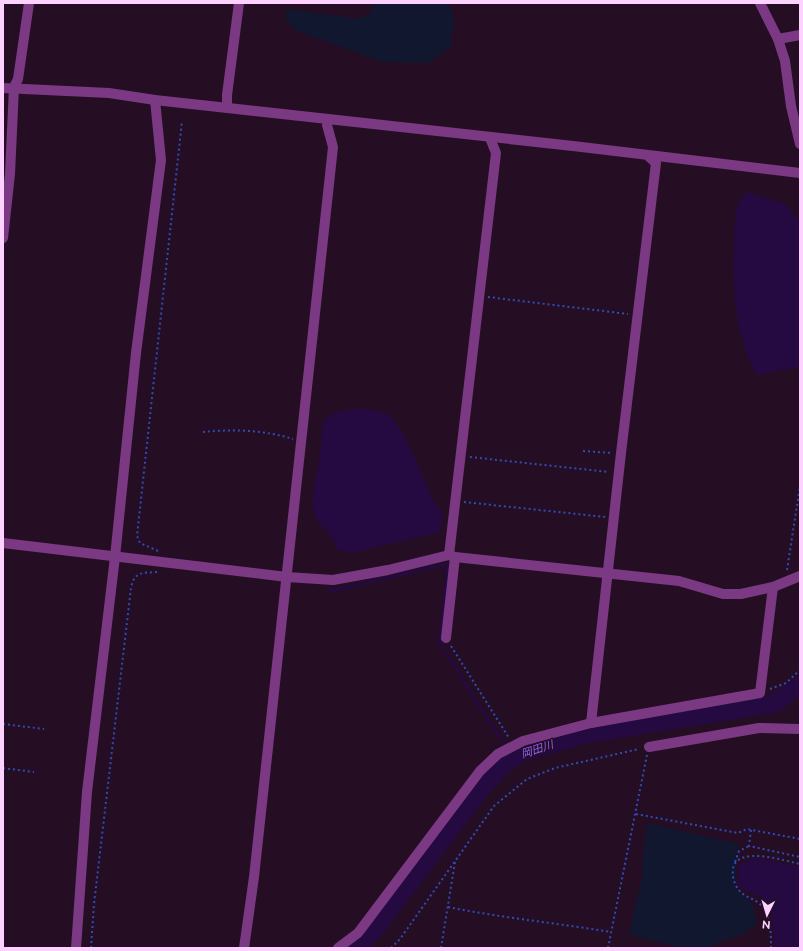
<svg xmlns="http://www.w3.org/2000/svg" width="803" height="951" viewBox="0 0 803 951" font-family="Raleway,'Noto Sans JP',sans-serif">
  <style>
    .green { fill: #11172f }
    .water { fill: #250a42 }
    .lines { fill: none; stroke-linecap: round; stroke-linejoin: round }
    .stream { stroke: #250a42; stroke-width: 3 }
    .river { stroke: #250a42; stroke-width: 18 }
    .path { stroke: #2f4bb6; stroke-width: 2; stroke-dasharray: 2 3; stroke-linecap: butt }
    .minor { stroke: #7b3984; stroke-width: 10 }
    .labels { text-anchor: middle; stroke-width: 3; stroke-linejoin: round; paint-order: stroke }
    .water-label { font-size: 11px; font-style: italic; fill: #9260ff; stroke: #250e24 }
  </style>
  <rect width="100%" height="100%" fill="#250e24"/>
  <g class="green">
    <polygon points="373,3 449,3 454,17 451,47 428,63 382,62 293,29 285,17 288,9 359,19 371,12"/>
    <polygon points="647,823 738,844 735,887 753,903 756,924 743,934 716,943 708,948 684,948 637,937 629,933 643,875 642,863"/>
  </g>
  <g class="water">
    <path d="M747,192L785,204L800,222V367L757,375C734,334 732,287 734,241C735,224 734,204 747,192Z"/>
    <path d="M362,409C372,410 381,410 389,416C405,427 425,485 435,504L443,512L440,532L353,553L336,549C336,533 316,528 314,511C311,495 316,477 319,462C321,448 322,435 323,422C333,409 347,410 362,409Z"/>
    <path d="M757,858L800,867V948H774C773,931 774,906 758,896C748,891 745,892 737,883L739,864Z"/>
  </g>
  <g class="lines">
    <polyline class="stream" points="329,588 331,591 448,564 440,644 513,758"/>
    <polyline class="river" points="356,948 376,928 479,791 506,762 524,752 587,734 773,704 800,685"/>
    <g class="path">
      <polyline points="488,297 628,314"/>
      <path d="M203,432C232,429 265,430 293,439"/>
      <polyline points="583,451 612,453"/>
      <polyline points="470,457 609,472"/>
      <polyline points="464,502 605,517"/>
      <polyline points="158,551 140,543 137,536 182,121"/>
      <polyline points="787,570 800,486"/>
      <polyline points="451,646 509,738"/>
      <polyline points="770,689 786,683 800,670"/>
      <polyline points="3,724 44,729"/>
      <polyline points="3,768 34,772"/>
      <polyline points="636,814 738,833 747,829 800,839"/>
      <polyline points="751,830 749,846 800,857"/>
      <polyline points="735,862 739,851 749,846"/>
      <path d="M448,907C502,918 557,923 611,932"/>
      <path d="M91,948L94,904L131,588C134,571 143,573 158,572"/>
      <polyline points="391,948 400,939 494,806 527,779 555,768 639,749"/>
      <polyline points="441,948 455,862"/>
      <polyline points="608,948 647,755"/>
      <path d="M771,948C771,936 771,919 764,909C758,898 745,899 738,889C734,883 732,876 733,869C736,845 786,861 800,864"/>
    </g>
    <g class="minor">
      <polyline points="760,3 778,39 785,61 791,106 800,144"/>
      <polyline points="778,39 800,35"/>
      <polyline points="3,88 109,93 155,100 573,146 800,173"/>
      <polyline points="227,108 227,95 239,3"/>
      <polyline points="3,238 10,174 14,87 18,79 29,3"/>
      <polyline points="3,543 287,577 333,580 388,570 449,555 455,557 679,581 723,594 741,594 773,587 800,576"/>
      <polyline points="449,555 496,153 490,138"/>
      <polyline points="446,638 455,557"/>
      <polyline points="591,723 621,453 656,163 647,155"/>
      <polyline points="649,747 759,728 800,729"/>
      <polyline points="76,948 87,792 115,557 136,353 161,160 155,100"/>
      <polyline points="244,948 254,877 333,147 327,125 328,119"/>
      <polyline points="338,948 358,933 480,771 498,754 523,741 591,723 760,693 773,587"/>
    </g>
  </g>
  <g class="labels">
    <g class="water-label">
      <text transform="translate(537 749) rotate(-18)" y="4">岡田川</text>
    </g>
  </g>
  <rect width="803" height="951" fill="none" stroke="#fdd2ff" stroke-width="8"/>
  <g transform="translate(767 915) rotate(185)" stroke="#250e24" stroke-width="3" paint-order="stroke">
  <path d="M0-3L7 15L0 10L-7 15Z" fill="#fdd2ff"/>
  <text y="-6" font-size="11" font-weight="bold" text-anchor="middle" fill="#fdd2ff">N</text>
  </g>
</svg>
